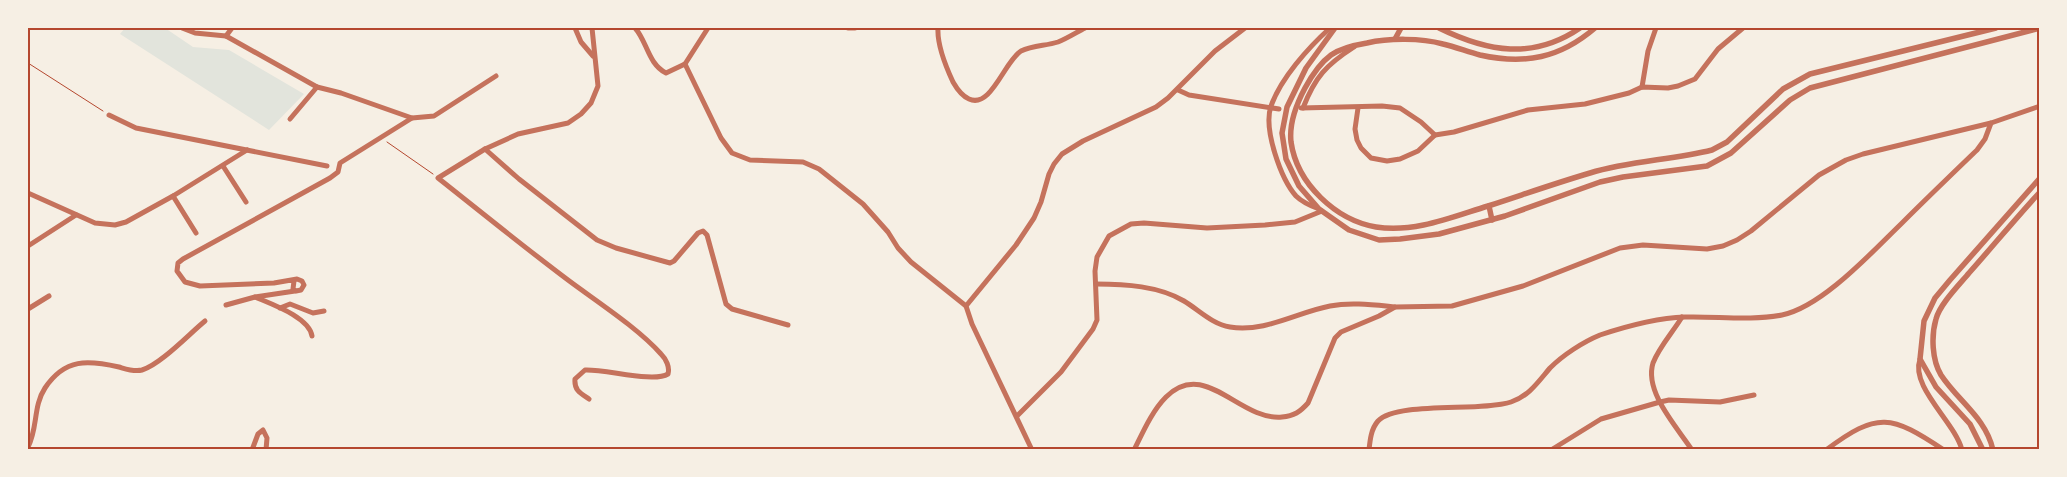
<svg xmlns="http://www.w3.org/2000/svg" width="2067" height="477" viewBox="0 0 2067 477" font-family="Montserrat,sans-serif">
  <style>
    .green { fill: #e2e4dc }
    .lines { fill: none; stroke-linecap: round; stroke-linejoin: round }
    .path { stroke: #b5482f; stroke-width: 1 }
    .minor { stroke: #c5725c; stroke-width: 5 }
    .tertiary { stroke: #c5725c; stroke-width: 5.5 }
    .neatline { fill: none; stroke: #b5482f; stroke-width: 2 }
  </style>
  <rect width="100%" height="100%" fill="#f6efe4"/>
  <polygon class="green" points="125,28 165,28 193,47 229,50 304,94 269,130 120,34"/>
  <g class="lines">
    <g class="path">
      <polyline points="28,63 103,111"/>
      <polyline points="387,142 433,174"/>
    </g>
    <g class="minor">
      <polyline points="182,28 195,33 226,36 317,87 341,93 412,118"/>
      <polyline points="575,28 581,42 593,56"/>
      <path d="M635,28C647,41 648,64 666,73L685,64L708,28"/>
      <polyline points="848,28 855,28"/>
      <path d="M938,28C937,45 946,67 953,82C957,89 962,96 969,99C991,109 1004,62 1021,51C1033,45 1046,46 1058,42C1068,38 1077,32 1085,28"/>
      <polyline points="226,36 232,28"/>
      <polyline points="685,64 721,138 732,153 750,160 803,162 819,169 863,204 888,232 898,248 911,262 966,306 972,324 1032,450"/>
      <polyline points="1642,87 1648,51 1656,28"/>
      <polyline points="1178,90 1189,95 1279,109"/>
      <polyline points="1301,108 1382,106 1400,108 1421,122 1435,135"/>
      <path d="M1303,108C1315,77 1326,65 1354,47"/>
      <polyline points="1358,108 1355,129 1357,140 1361,148 1371,158 1387,161 1400,159 1418,151 1435,135 1454,132 1528,110 1585,104 1629,93 1642,87 1668,88 1678,86 1695,79 1718,49 1743,28"/>
      <polyline points="109,115 136,128 327,166"/>
      <polyline points="290,119 317,87"/>
      <polyline points="485,149 519,179 597,240 616,248 670,263 674,261 698,233 703,231 707,235 726,304 732,309 788,325"/>
      <polyline points="223,166 246,202"/>
      <polyline points="28,193 95,223 115,225 126,222 173,196 247,150"/>
      <polyline points="173,196 196,233"/>
      <path d="M1319,209C1311,206 1303,203 1296,196C1281,179 1263,129 1271,106C1281,78 1308,48 1330,28"/>
      <polyline points="28,246 76,215"/>
      <polyline points="294,281 293,289 296,291 301,290 304,285 302,281 297,279 274,283 200,286 185,282 177,271 178,263 183,259 330,178 338,172 340,163 412,118 434,116 496,76"/>
      <path d="M1096,284C1125,284 1159,286 1184,301C1199,310 1212,324 1230,327C1264,333 1298,312 1330,306C1351,302 1374,305 1395,307"/>
      <path d="M255,297C271,304 309,317 312,336"/>
      <polyline points="226,305 255,297 295,291"/>
      <polyline points="966,306 1016,245 1034,218 1041,202 1049,174 1054,164 1062,154 1083,141 1156,107 1168,98 1215,51 1245,28"/>
      <polyline points="280,308 290,304 313,313 324,311"/>
      <polyline points="28,309 49,296"/>
      <path d="M1682,317C1673,332 1659,347 1653,363C1644,392 1677,427 1692,450"/>
      <path d="M1920,359C1910,387 1955,422 1962,450"/>
      <path d="M589,399C580,393 574,390 575,379L585,370C606,369 653,383 668,374C670,367 666,359 661,354C638,328 596,301 568,280C524,247 481,212 438,178L485,149L518,134L568,123L581,114L591,103L598,86L592,28"/>
      <polyline points="1017,416 1061,372 1093,329 1097,320 1095,271 1097,257 1109,236 1131,224 1144,223 1207,228 1265,225 1295,222 1322,211"/>
      <path d="M28,447C38,428 33,406 45,388C65,358 88,360 119,367C126,369 134,372 142,370C161,364 189,334 205,321"/>
      <polyline points="252,450 258,434 263,430 267,438 266,450"/>
      <path d="M1134,450C1143,432 1152,411 1166,397C1205,358 1239,421 1282,417C1294,416 1300,412 1308,403L1335,338L1341,332L1379,316L1395,307L1452,306L1523,286L1620,248L1643,245L1707,249L1723,246L1737,240L1751,231L1819,175L1846,160L1863,154L1991,123L2040,106"/>
      <path d="M1369,450C1370,440 1371,429 1378,421C1397,401 1481,412 1511,402C1529,396 1538,382 1550,368C1563,355 1583,342 1600,335C1627,326 1656,318 1685,317C1717,316 1750,321 1782,315C1822,307 1872,252 1901,224C1926,199 1951,175 1977,150L1985,139L1991,123"/>
      <polyline points="1551,450 1601,419 1660,402 1669,400 1720,402 1754,395"/>
      <path d="M1826,450C1878,411 1891,415 1944,450"/>
    </g>
    <g class="tertiary">
      <polyline points="1335,28 1306,68 1287,107 1282,133 1286,159 1299,186 1319,209 1349,230 1379,240 1400,239 1439,234 1505,216 1600,182 1623,177 1707,166 1731,153 1790,100 1810,88 2040,28"/>
      <path d="M1439,28C1488,52 1533,60 1580,28"/>
      <path d="M1595,28C1560,58 1525,65 1480,55C1468,52 1456,47 1443,44C1421,38 1389,38 1367,43C1355,45 1341,48 1331,55C1320,63 1311,77 1305,88C1297,103 1289,124 1291,142C1297,184 1336,220 1376,227C1415,233 1452,217 1488,206C1522,195 1556,183 1590,173C1629,161 1672,160 1712,150L1727,142L1783,89L1810,74L1996,28"/>
      <polyline points="1395,39 1401,28"/>
      <polyline points="1489,206 1492,220"/>
      <polyline points="1983,450 1970,424 1936,387 1920,359 1924,321 1935,298 1950,280 2040,178"/>
      <path d="M1993,450C1986,418 1958,401 1941,375C1932,360 1931,336 1936,319C1940,304 1959,285 1969,273C1993,246 2016,218 2040,192"/>
    </g>
  </g>
  <rect width="2067" height="477" fill="none" stroke="#f6efe4" stroke-width="58"/>
  <rect x="29" y="29" width="2009" height="419" class="neatline"/>
</svg>
